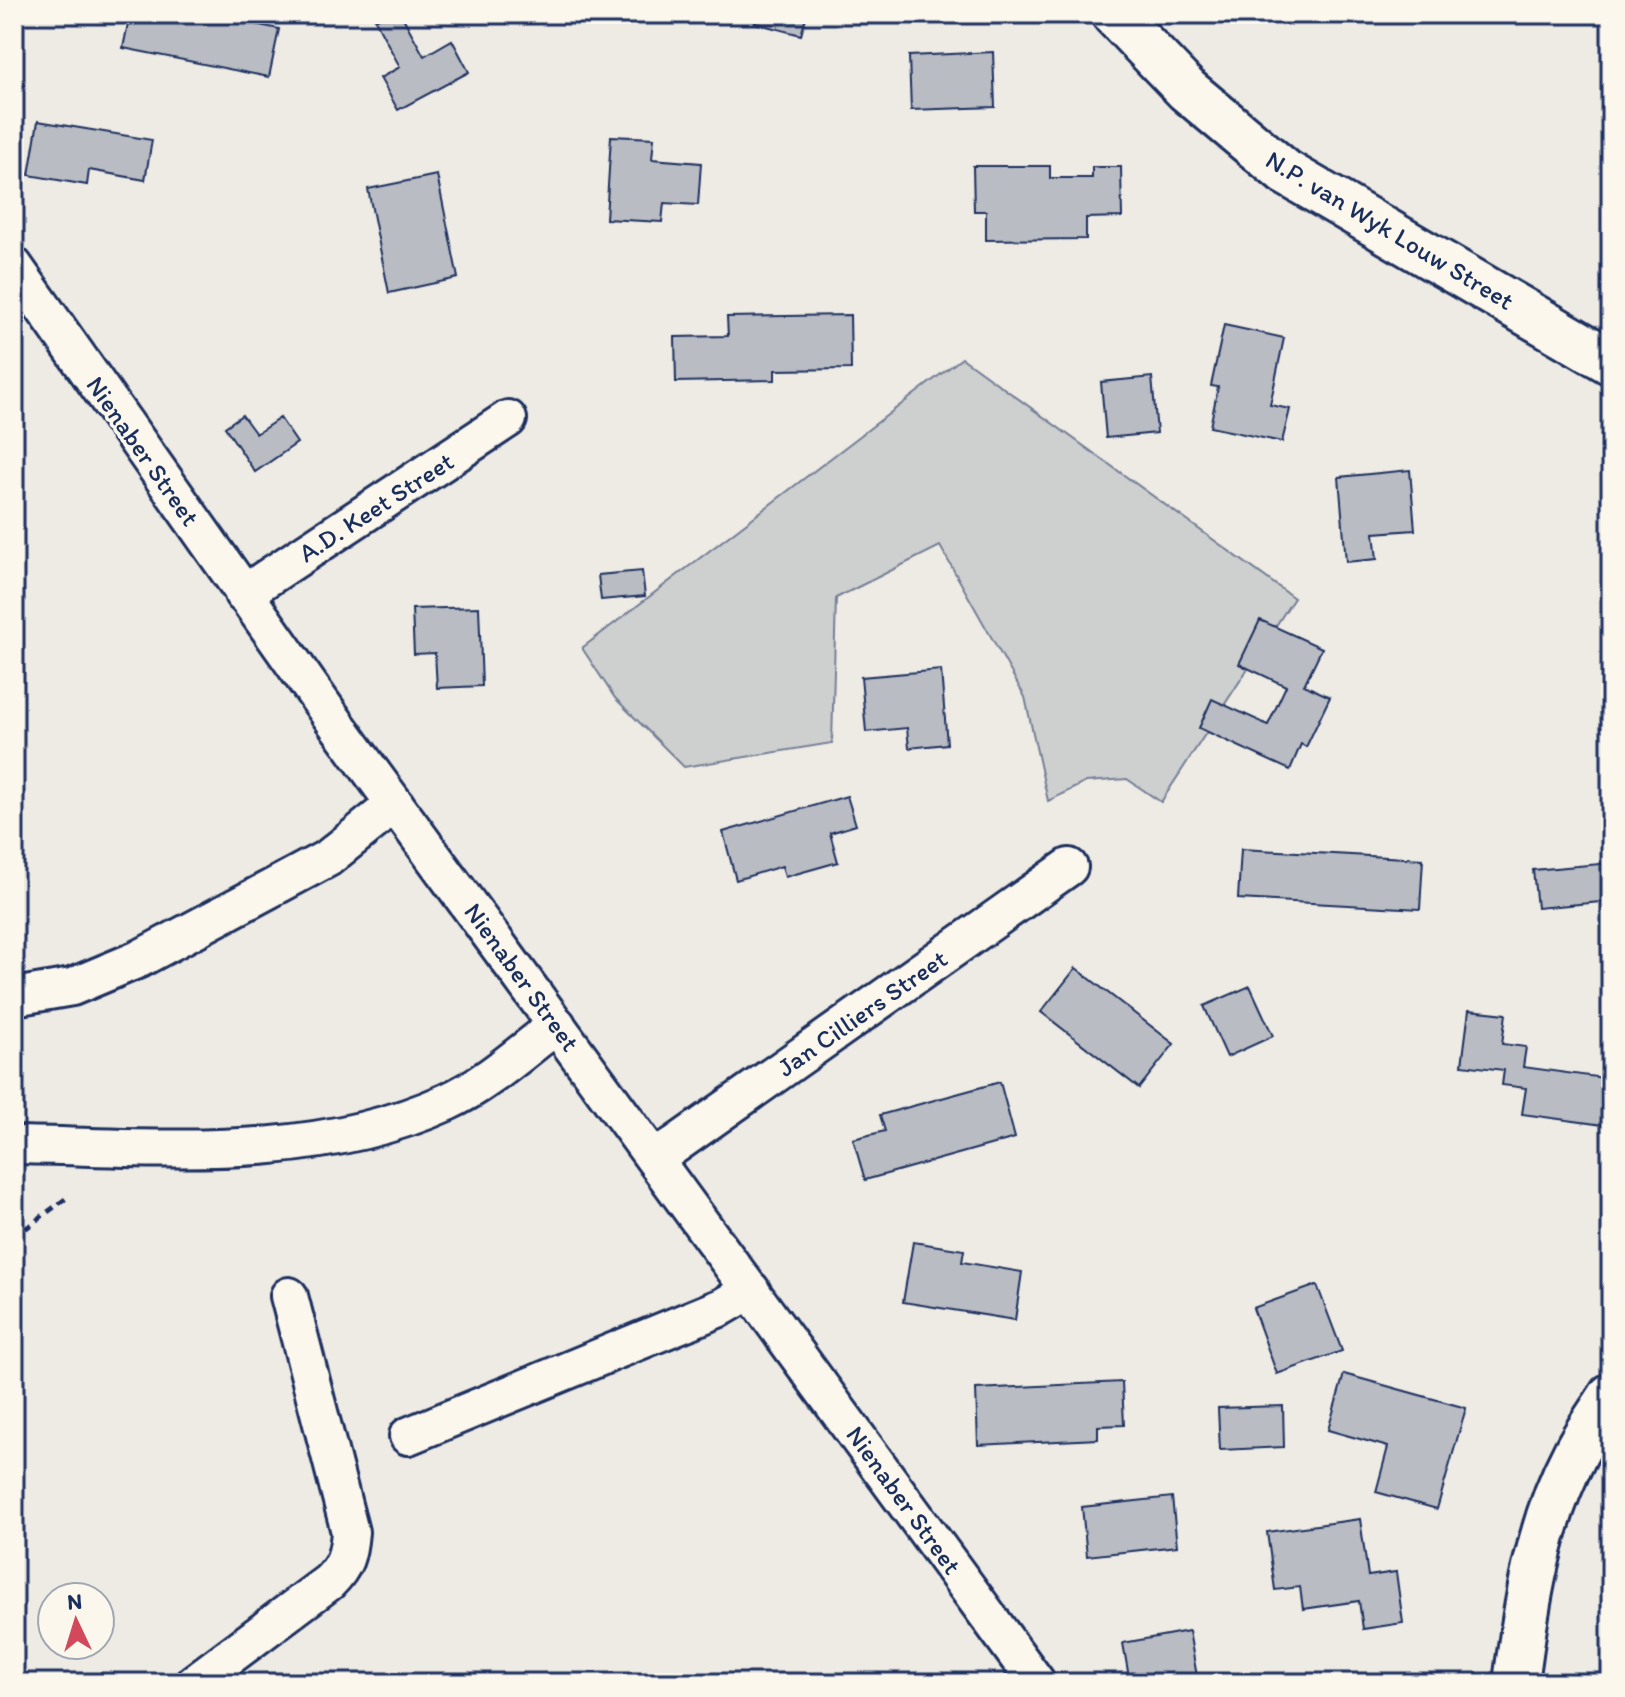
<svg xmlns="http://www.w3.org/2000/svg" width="1625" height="1697" viewBox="0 0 1625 1697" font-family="Itim,sans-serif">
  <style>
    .green { fill: #cecfcf; stroke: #747f96; stroke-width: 2 }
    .building { fill: #b9bcc3; stroke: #1b2f5e; stroke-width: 2 }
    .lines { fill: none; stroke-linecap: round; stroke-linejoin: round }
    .minor-casing { stroke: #1b2f5e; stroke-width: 42 }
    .tertiary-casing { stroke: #1b2f5e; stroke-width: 50 }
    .path { stroke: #1b2f5e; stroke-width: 5; stroke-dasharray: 8 6; stroke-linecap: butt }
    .minor { stroke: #fbf7ec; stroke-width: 36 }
    .tertiary { stroke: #fbf7ec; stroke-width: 44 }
    .labels { text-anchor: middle; stroke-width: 7; stroke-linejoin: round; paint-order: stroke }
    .street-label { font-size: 26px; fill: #1b2f5e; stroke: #fbf7ec }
  </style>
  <rect width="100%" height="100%" fill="#eeebe4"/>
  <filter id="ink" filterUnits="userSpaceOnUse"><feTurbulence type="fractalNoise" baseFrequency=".0125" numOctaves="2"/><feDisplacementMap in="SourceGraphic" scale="16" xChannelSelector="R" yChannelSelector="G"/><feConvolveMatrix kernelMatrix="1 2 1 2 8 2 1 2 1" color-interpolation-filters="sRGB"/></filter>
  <g filter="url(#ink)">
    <polygon class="green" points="962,358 1294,598 1161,802 1127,779 1086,782 1048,801 1025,697 940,546 836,598 832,743 684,767 615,698 582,648"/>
    <g class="building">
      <polygon points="130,14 206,14 279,29 269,77 123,48"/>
      <polygon points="386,14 401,14 424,56 452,40 469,72 398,110 380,78 400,67 375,20"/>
      <polygon points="758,14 807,14 801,35 755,23"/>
      <polygon points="993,52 995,107 911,110 909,56"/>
      <polygon points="38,121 152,140 145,180 89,170 87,185 29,175"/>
      <polygon points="611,136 654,138 652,159 701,163 698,205 664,203 662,222 606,219"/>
      <polygon points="973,166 1050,166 1050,178 1092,178 1092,167 1121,167 1122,217 1086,218 1086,239 986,240 986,211 974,211"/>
      <polygon points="437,175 458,278 389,293 368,189"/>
      <polygon points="850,315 851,369 775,370 775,380 676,382 675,337 728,336 727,317"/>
      <polygon points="1224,325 1284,338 1270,405 1290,409 1282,442 1210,427 1218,387 1211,386"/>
      <polygon points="1152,377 1157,433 1106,438 1101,382"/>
      <polygon points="242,415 256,434 280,418 297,443 255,472 225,427"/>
      <polygon points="1410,470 1415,530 1374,533 1377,559 1346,562 1339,477"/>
      <polygon points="642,571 645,596 601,600 598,575"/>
      <polygon points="479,607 482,686 437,688 435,653 414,654 412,609"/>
      <polygon points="1260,620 1322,648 1304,685 1330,697 1306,747 1301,744 1290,770 1199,728 1212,699 1268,725 1286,686 1239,664"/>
      <polygon points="941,670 947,744 909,748 907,728 866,732 861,677"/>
      <polygon points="847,796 856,825 830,833 838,862 785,877 782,866 736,880 723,832"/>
      <polygon points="1241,849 1423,859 1420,909 1238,899"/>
      <polygon points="1611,863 1611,901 1537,908 1533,870"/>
      <polygon points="1076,968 1174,1044 1139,1088 1041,1012"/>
      <polygon points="1250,986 1273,1036 1227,1057 1204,1006"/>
      <polygon points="1469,1010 1506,1014 1502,1044 1526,1047 1523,1067 1611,1079 1611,1126 1522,1114 1526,1088 1502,1085 1504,1070 1462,1065"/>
      <polygon points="1000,1082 1015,1138 865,1180 853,1139 885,1131 880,1115"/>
      <polygon points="913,1242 964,1250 962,1262 1022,1272 1015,1320 903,1302"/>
      <polygon points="1317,1285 1342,1351 1277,1374 1253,1308"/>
      <polygon points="1344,1374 1466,1408 1437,1509 1376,1492 1388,1447 1328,1430"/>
      <polygon points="1122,1382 1124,1425 1098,1426 1098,1439 978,1445 976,1389"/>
      <polygon points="1283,1406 1284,1447 1220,1450 1218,1408"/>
      <polygon points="1172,1497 1177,1546 1087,1556 1082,1507"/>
      <polygon points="1360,1519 1368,1576 1396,1572 1403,1623 1363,1629 1359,1601 1303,1609 1300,1587 1275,1590 1267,1532"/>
      <polygon points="1189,1631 1198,1682 1130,1683 1123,1643"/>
    </g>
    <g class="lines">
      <defs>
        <g id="minor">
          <polyline points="14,266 337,725 1037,1683"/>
          <polyline points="243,594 508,419"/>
          <polyline points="14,997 72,987 139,959 328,858 395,804"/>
          <path d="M14,1145C158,1147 311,1164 447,1102C487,1084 522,1051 557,1025"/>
          <polyline points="655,1159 1069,867"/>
          <polyline points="408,1436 722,1307 751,1290"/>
          <path d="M194,1683L329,1582C345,1566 348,1555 350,1532L289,1296"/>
        </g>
        <g id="tertiary">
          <polyline points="1114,14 1187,90 1285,172 1611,362"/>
          <path d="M1516,1683C1526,1606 1538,1524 1575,1454C1585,1434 1599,1415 1611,1396"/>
        </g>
      </defs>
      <use href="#minor" class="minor-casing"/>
      <use href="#tertiary" class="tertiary-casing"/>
      <polyline class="path" points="14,1237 68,1197"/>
      <use href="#minor" class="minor"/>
      <use href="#tertiary" class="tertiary"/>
    </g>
  </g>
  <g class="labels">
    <g class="street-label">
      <text transform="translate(1390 230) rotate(31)" y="9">N.P. van Wyk Louw Street</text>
      <text transform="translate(143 451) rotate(55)" y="9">Nienaber Street</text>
      <text transform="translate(376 507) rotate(-33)" y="9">A.D. Keet Street</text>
      <text transform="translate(522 977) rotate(54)" y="9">Nienaber Street</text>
      <text transform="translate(862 1013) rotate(-35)" y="9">Jan Cilliers Street</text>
      <text transform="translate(904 1500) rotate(54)" y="9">Nienaber Street</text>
    </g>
  </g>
  <rect width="1625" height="1697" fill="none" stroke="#fbf7ec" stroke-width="48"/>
  <rect x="24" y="24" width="1577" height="1649" fill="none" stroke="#1b2f5e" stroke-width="3" filter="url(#ink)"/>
  <g transform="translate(76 1621) rotate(356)"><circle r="38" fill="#fbf7ec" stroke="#a1a7b3" stroke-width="2"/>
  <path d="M0-6L14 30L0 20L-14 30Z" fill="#d1495b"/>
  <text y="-12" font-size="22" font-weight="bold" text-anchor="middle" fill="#1b2f5e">N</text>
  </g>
</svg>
